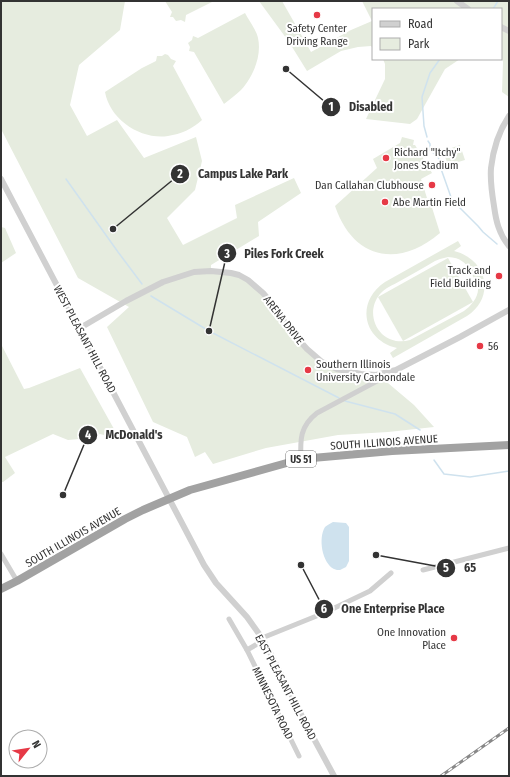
<svg xmlns="http://www.w3.org/2000/svg" width="510" height="777" viewBox="0 0 510 777" font-family="'Fira Sans Condensed',sans-serif">
  <style>
    .green { fill: #e6ecdf; fill-rule: evenodd }
    .water { fill: #cfe2ee }
    .lines { fill: none; stroke-linecap: round; stroke-linejoin: round }
    .stream { stroke: #cfe2ee; stroke-width: 1.5 }
    .minor { stroke: #d0d0d0; stroke-width: 5 }
    .tertiary { stroke: #d0d0d0; stroke-width: 6 }
    .trunk { stroke: #a2a2a2; stroke-width: 8 }
    .rail-casing { stroke: #888; stroke-width: 3 }
    .rail { stroke: #fff; stroke-width: 1.5; stroke-dasharray: 4.5; stroke-linecap: butt }
    .poi-dot { fill: #e63946; stroke: #fff; stroke-width: 1.5 }
    .labels { text-anchor: middle; stroke-width: 4; stroke-linejoin: round; paint-order: stroke }
    .shield { fill: #fff; stroke: #707070; stroke-width: 1 }
    .shield-label { font-size: 10px; font-weight: bold; fill: #333 }
    .poi-label { font-size: 11px; fill: #333; stroke: #fff; text-anchor: start }
    .street-label { font-size: 11px; fill: #333; stroke: #fff }
    .leader { fill: none; stroke: #333; stroke-width: 1.5 }
    .callout-dot { fill: #333; stroke: #fff; stroke-width: 1.5 }
    .mark-label { font-size: 12px; text-anchor: middle; font-weight: bold; fill: #fff }
    .callout-label { font-size: 12px; text-anchor: middle; font-weight: bold; fill: #333; stroke: #fff; stroke-width: 4; stroke-linejoin: round; paint-order: stroke }
  </style>
  <rect width="100%" height="100%" fill="#fff"/>
  <g class="green">
    <polygon points="1,1 125,1 120,30 79,65 70,105 87,136 117,120 144,158 196,137 202,161 195,190 167,218 183,245 237,218 235,205 294,178 301,193 258,222 259,236 211,265 211,271 231,273 256,286 289,329 322,362 382,378 414,405 434,427 388,432 338,435 266,448 213,464 205,452 195,457 187,437 153,422 107,327 129,307 78,278 1,129"/>
    <polygon points="165,1 214,1 186,15 185,22 181,20 176,21 173,17 170,17 172,12"/>
    <polygon points="259,1 282,1 311,52 351,30 372,21 362,1 509,1 509,97 502,92 503,62 501,54 501,9 373,9 373,48 371,46 358,47 341,51 307,71 289,42"/>
    <path d="M245,13C248,19 257,31 258,38C262,56 253,77 241,90C236,95 230,99 224,104L194,52L189,51L190,47L188,43L192,40L193,36L198,38Z"/>
    <path d="M165,54L168,55L171,59L176,61L173,66L202,120C192,129 181,134 168,136C141,140 110,120 105,92L142,68L156,61L157,56H162Z"/>
    <polygon points="383,59 460,59 445,69 417,119 410,124 366,119 385,79 385,64"/>
    <path d="M402,137L414,140L413,145H415L432,173L421,179L427,198H429L440,233C398,269 353,259 335,206L377,168L373,159L400,143Z"/>
    <polygon points="460,145 465,160 448,165 443,151"/>
    <polygon points="1,227 5,228 16,253 1,263"/>
    <path d="M458,241L461,246L454,251C487,259 496,297 467,316L393,358L390,353L397,348C363,340 355,302 385,282ZM448,257C461,258 465,262 471,272L473,271V270L475,273L472,275C474,278 477,282 478,287C479,297 471,306 464,311L410,340C400,343 390,341 382,334C371,323 370,306 380,294C385,288 393,285 400,281C412,274 424,268 435,261L440,259Z"/>
    <polygon points="448,258 473,302 403,341 378,297"/>
    <polygon points="1,344 24,389 29,388 80,368 114,429 116,438 100,434 91,438 68,440 53,434 5,457 15,473 3,482 1,482"/>
  </g>
  <path class="water" d="M333,522L346,523L349,527V561L346,567L340,570C338,570 336,570 334,569C322,563 318,538 325,527C327,525 330,524 333,522Z"/>
  <g class="lines">
    <g class="stream">
      <polyline points="493,9 498,1"/>
      <polyline points="427,137 424,126 422,97 430,73 440,59"/>
      <path d="M428,141L430,144V150C436,156 439,155 440,164"/>
      <polyline points="440,166 452,200 478,226 483,232 497,244"/>
      <polyline points="66,179 118,252 142,284"/>
      <polyline points="151,296 209,331 339,398"/>
      <polyline points="345,401 395,414 420,430"/>
      <polyline points="434,460 444,474 470,477 509,471"/>
    </g>
    <g class="minor">
      <path d="M301,459C300,440 300,426 317,413L392,373"/>
      <polyline points="1,554 17,581"/>
      <polyline points="423,570 509,548"/>
      <polyline points="229,619 247,650 299,756"/>
      <polyline points="247,650 259,643 262,638 324,613 370,591 391,573"/>
    </g>
    <g class="tertiary">
      <polyline points="457,1 468,9"/>
      <polyline points="501,27 509,31"/>
      <path d="M509,116C499,131 493,151 491,168C490,181 492,194 494,206C496,221 499,234 509,246"/>
      <polyline points="1,179 204,565 216,583 247,617 262,638 273,658 306,724 334,776"/>
      <polyline points="80,328 126,301 163,282 194,272 211,271 231,273 239,275 248,280 263,293 275,307 289,329 307,349 322,362 337,369 361,374 376,375 396,370 460,337 509,310"/>
    </g>
    <polyline class="trunk" points="1,589 17,581 125,519 143,510 190,490 301,459 392,451 509,445"/>
    <defs>
      <polyline id="rail" points="441,776 509,728"/>
    </defs>
    <use href="#rail" class="rail-casing"/>
    <use href="#rail" class="rail"/>
  </g>
  <g class="poi-dot">
    <circle cx="317" cy="15" r="4"/>
    <circle cx="386" cy="158" r="4"/>
    <circle cx="432" cy="185" r="4"/>
    <circle cx="385" cy="202" r="4"/>
    <circle cx="499" cy="276" r="4"/>
    <circle cx="480" cy="346" r="4"/>
    <circle cx="308" cy="370" r="4"/>
    <circle cx="454" cy="638" r="4"/>
  </g>
  <g class="labels">
    <rect class="shield" x="286" y="451" width="30" height="16" rx="3"/>
    <g class="shield-label">
      <text x="301" y="463">US 51</text>
    </g>
    <g class="poi-label">
      <text x="317" y="32" text-anchor="middle">Safety Center<tspan x="317" dy="13">Driving Range</tspan></text>
      <text x="394" y="156">Richard "Itchy"<tspan x="394" dy="13">Jones Stadium</tspan></text>
      <text x="424" y="189" text-anchor="end">Dan Callahan Clubhouse</text>
      <text x="393" y="206">Abe Martin Field</text>
      <text x="491" y="274" text-anchor="end">Track and<tspan x="491" dy="13">Field Building</tspan></text>
      <text x="488" y="350">56</text>
      <text x="316" y="368">Southern Illinois<tspan x="316" dy="13">University Carbondale</tspan></text>
      <text x="446" y="636" text-anchor="end">One Innovation<tspan x="446" dy="13">Place</tspan></text>
    </g>
    <g class="street-label">
      <text transform="translate(284 320) rotate(52)" y="4">ARENA DRIVE</text>
      <text transform="translate(85 339) rotate(62)" y="4">WEST PLEASANT HILL ROAD</text>
      <text transform="translate(384 442) rotate(-4)" y="4">SOUTH ILLINOIS AVENUE</text>
      <text transform="translate(73 537) rotate(-30)" y="4">SOUTH ILLINOIS AVENUE</text>
      <text transform="translate(286 687) rotate(62)" y="4">EAST PLEASANT HILL ROAD</text>
      <text transform="translate(273 703) rotate(64)" y="4">MINNESOTA ROAD</text>
    </g>
  </g>
  <path class="leader" d="M286 69L331 107M113 229L180 174M209 331L227 253M63 495L88 435M376 555L446 568M301 565L324 609"/>
  <g class="callout-dot">
    <circle cx="286" cy="69" r="4"/>
    <circle cx="113" cy="229" r="4"/>
    <circle cx="209" cy="331" r="4"/>
    <circle cx="63" cy="495" r="4"/>
    <circle cx="376" cy="555" r="4"/>
    <circle cx="301" cy="565" r="4"/>
    <circle cx="331" cy="107" r="10"/>
    <circle cx="180" cy="174" r="10"/>
    <circle cx="227" cy="253" r="10"/>
    <circle cx="88" cy="435" r="10"/>
    <circle cx="446" cy="568" r="10"/>
    <circle cx="324" cy="609" r="10"/>
  </g>
  <g class="mark-label">
    <text x="331" y="111">1</text>
    <text x="180" y="178">2</text>
    <text x="227" y="258">3</text>
    <text x="88" y="439">4</text>
    <text x="446" y="572">5</text>
    <text x="324" y="613">6</text>
  </g>
  <g class="callout-label">
    <text x="371" y="111">Disabled</text>
    <text x="243" y="178">Campus Lake Park</text>
    <text x="284" y="258">Piles Fork Creek</text>
    <text x="134" y="439">McDonald's</text>
    <text x="470" y="572">65</text>
    <text x="393" y="613">One Enterprise Place</text>
  </g>
  <rect width="510" height="777" fill="none" stroke="#333333" stroke-width="4"/>
  <rect x="372" y="8" width="130" height="52" fill="#ffffff" stroke="#adadad"/>
  <rect x="380" y="21" width="20" height="6" fill="#d0d0d0" stroke="#adadad"/>
  <text x="408" y="28" font-size="12" fill="#333333">Road</text>
  <rect x="380" y="38" width="20" height="12" fill="#e6ecdf" stroke="#adadad"/>
  <text x="408" y="48" font-size="12" fill="#333333">Park</text>
  <g transform="translate(28 749) rotate(60)"><circle r="19" fill="#ffffff" stroke="#adadad"/>
  <path d="M0-3L7 15L0 10L-7 15Z" fill="#e63946"/>
  <text y="-6" font-size="11" font-weight="bold" text-anchor="middle" fill="#333333">N</text>
  </g>
</svg>
